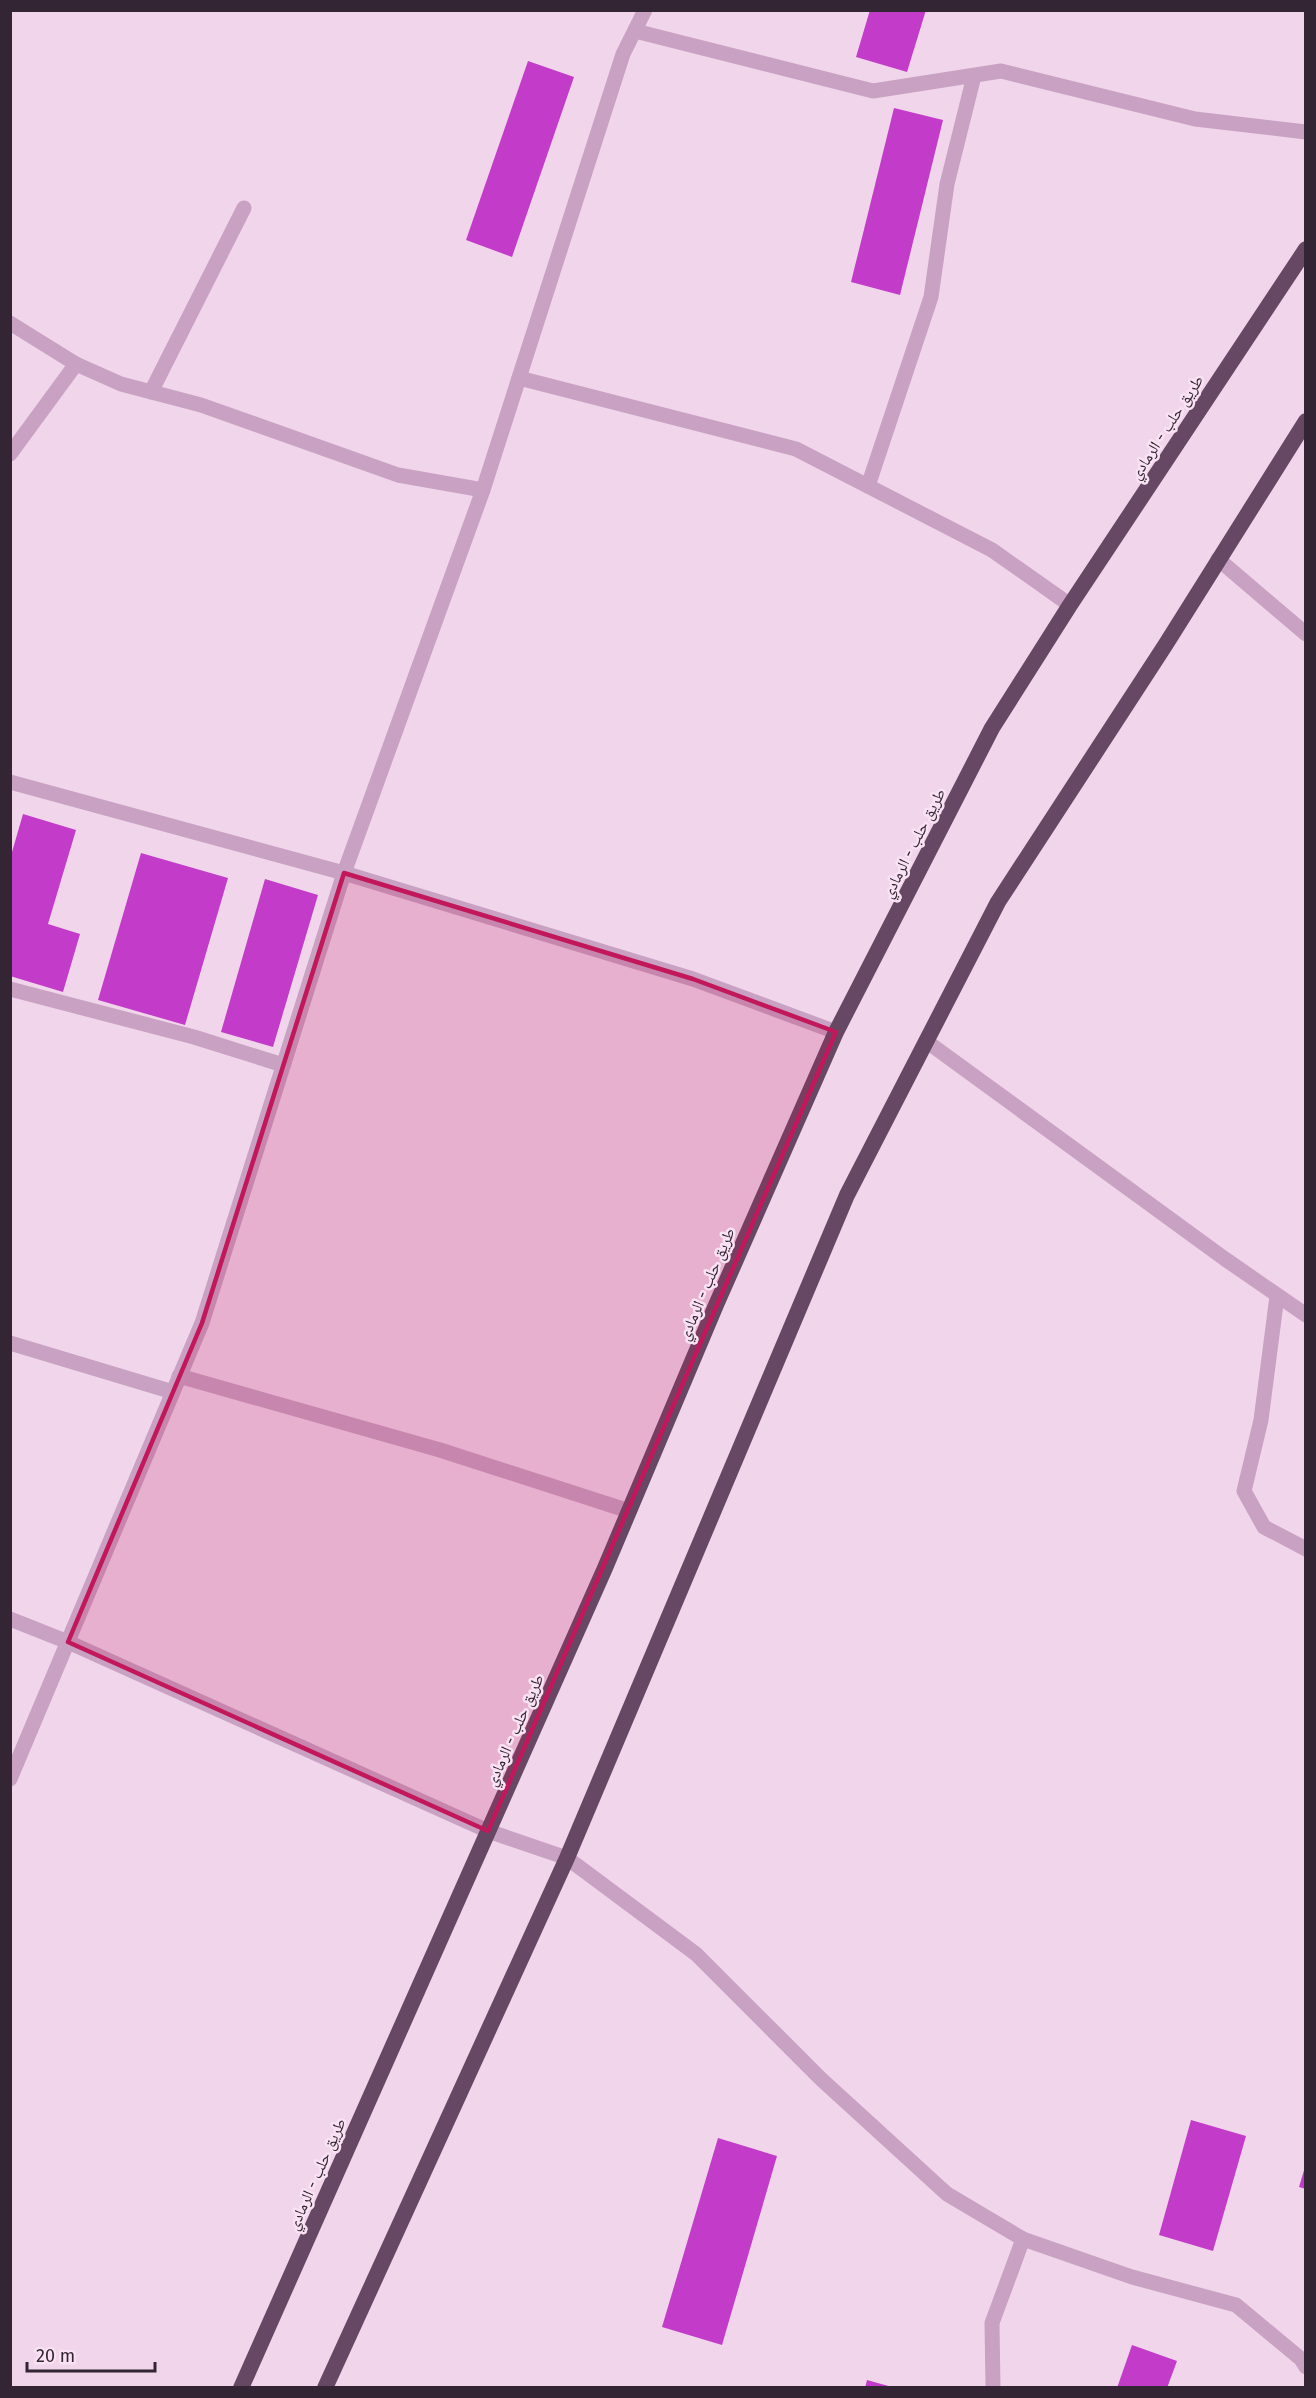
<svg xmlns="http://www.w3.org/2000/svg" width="1316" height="2398" viewBox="0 0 1316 2398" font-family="'Fira Sans','Noto Naskh Arabic',sans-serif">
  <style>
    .building { fill: #c23cc9 }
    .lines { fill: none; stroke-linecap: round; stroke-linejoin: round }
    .service { stroke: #c9a2c3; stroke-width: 15 }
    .minor { stroke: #c9a2c3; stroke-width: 15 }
    .trunk { stroke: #664864; stroke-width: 16 }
    .marked { fill: #c2185b; fill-opacity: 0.2; stroke: #c2185b; stroke-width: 4.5; stroke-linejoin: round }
    .labels { text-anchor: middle; stroke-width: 5; stroke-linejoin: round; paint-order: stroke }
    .street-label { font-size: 16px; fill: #332533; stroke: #f9e2f3 }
  </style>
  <rect width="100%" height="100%" fill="#f1d6eb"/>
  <g class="building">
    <polygon points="870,10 926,10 907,72 856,57"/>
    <polygon points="528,61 574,77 512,257 466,240"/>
    <polygon points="894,108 943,120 900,295 851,282"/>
    <polygon points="23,814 76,830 48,924 80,934 63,992 10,976 10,859"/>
    <polygon points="141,853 228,878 185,1025 98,1000"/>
    <polygon points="265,879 318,895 273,1047 221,1032"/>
    <polygon points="1191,2120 1246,2136 1213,2251 1159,2235"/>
    <polygon points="718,2138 777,2156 722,2345 662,2327"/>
    <polygon points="1305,2167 1306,2167 1306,2189 1299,2187"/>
    <polygon points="1132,2345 1177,2361 1167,2388 1117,2388"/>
    <polygon points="867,2380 892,2387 892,2388 865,2388"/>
  </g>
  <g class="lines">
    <g class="service">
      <polyline points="635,31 873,91 1001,71 1195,119 1306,132"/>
      <polyline points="10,323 76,364 121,384 201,405 398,475 483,490"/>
      <polyline points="519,378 796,449 992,550 1070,605"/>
      <polyline points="151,392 244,208"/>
      <polyline points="10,454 76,364"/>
      <polyline points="868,486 931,297 947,184 974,76"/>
      <polyline points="1218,559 1306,634"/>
      <polyline points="10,989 194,1037 283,1065"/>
      <polyline points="926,1041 1225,1259 1306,1315"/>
      <polyline points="1277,1296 1261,1420 1244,1491 1264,1527 1306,1549"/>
      <polyline points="10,1343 173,1392"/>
      <polyline points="179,1376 440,1450 629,1511"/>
      <polyline points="993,2388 992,2323 1023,2239"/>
    </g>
    <g class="minor">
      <polyline points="10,782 344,873 693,979 836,1032"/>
      <polyline points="10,1619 68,1642 488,1831 567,1858 696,1954 821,2079 947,2194 1023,2239 1132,2277 1236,2305 1301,2359 1306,2367"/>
      <polyline points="10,1779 202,1323 344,873 483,490 623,54 645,10"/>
    </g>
    <g class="trunk">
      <polyline points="241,2388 605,1568 716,1305 836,1032 992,728 1070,605 1306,249"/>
      <polyline points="325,2388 567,1858 847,1195 998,902 1166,644 1306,421"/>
    </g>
  </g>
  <path class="marked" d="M344,873L693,979L836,1032L488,1831L68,1642L202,1323Z"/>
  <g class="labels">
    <g class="street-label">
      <text transform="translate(1166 427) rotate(-57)" y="6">طريق حلب - الرمادي</text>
      <text transform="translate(913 843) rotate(-63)" y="6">طريق حلب - الرمادي</text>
      <text transform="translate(706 1284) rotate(-67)" y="6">طريق حلب - الرمادي</text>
      <text transform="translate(514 1730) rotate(-66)" y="6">طريق حلب - الرمادي</text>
      <text transform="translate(316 2174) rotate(-66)" y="6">طريق حلب - الرمادي</text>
    </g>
  </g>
  <rect width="1316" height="2398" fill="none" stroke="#332533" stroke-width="24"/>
  <path d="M27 2362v9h128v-9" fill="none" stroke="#332533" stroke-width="3"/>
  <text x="36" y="2362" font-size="18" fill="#332533" stroke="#f9e2f3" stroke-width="4.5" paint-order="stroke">20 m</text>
</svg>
